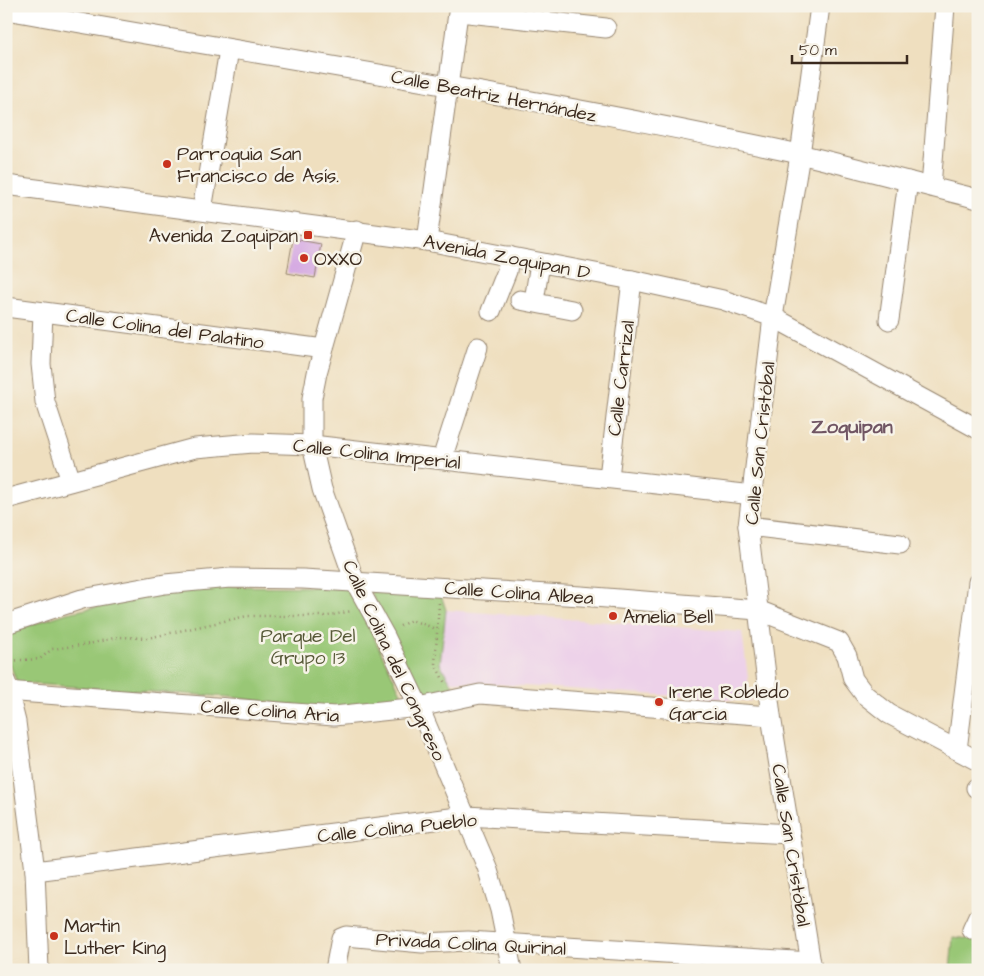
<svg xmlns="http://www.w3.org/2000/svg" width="984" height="976" viewBox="0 0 984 976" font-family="'Architects Daughter',sans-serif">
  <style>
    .built { fill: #edd1e9 }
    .green { fill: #99c776; stroke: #6a784a }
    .building { fill: #d3a5e2 }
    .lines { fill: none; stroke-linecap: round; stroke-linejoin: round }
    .minor-casing { stroke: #95846e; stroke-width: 21 }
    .path { stroke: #95846e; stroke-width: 2.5; stroke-dasharray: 1 4; stroke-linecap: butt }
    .minor { stroke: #fff; stroke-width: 19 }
    .poi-dot { fill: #c8321e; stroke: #f7f3e8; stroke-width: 2 }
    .labels { text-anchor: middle; stroke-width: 5; stroke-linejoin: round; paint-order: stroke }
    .street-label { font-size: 19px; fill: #3b2a1e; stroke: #f7f3e8 }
    .poi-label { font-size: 19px; fill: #3b2a1e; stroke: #f7f3e8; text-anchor: start }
    .park-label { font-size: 19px; fill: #575938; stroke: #f7f3e8 }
    .neighbourhood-label { font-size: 20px; font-weight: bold; fill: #705563; stroke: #f7f3e8 }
  </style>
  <rect width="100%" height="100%" fill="#f7f3e8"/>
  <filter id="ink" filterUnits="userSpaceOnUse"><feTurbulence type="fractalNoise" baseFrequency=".02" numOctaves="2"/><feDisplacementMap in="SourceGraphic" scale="10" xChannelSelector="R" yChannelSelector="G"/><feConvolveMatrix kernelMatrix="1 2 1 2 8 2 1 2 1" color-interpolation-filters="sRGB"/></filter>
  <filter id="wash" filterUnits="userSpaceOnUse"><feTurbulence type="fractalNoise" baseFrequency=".0096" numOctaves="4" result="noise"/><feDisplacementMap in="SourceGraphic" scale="20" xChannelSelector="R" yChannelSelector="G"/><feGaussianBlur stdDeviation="1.12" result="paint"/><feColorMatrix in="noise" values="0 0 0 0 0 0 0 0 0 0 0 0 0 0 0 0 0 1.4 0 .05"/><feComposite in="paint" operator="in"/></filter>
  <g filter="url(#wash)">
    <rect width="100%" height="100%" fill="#efdfbf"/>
    <polygon class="built" points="446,610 742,632 751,701 450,681 440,664"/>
    <g class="green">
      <polygon points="198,586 349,587 405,701 328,710 230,697 17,683 6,653 6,633 67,613"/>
      <polygon points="368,587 440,592 446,610 440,664 456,691 423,700"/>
      <polygon points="953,937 978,940 978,970 950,970"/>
    </g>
    <g id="blocks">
      <polygon class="building" points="293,239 321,244 315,278 287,273"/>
    </g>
  </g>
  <g filter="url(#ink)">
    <use href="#blocks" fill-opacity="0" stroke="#95846e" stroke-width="1"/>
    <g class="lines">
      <defs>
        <g id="minor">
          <path d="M6,10C271,57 537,97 799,154C859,168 918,184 978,199"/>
          <polyline points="459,12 606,28"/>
          <polyline points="6,185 427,241 632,280 723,300 773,317 978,429"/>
          <polyline points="931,187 945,6"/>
          <polyline points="202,210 229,50"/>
          <polyline points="357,230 317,373 312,398 312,445 322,489 355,582 385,636 419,707 487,867 500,910 512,970"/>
          <polyline points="427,241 459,6"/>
          <polyline points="520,300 572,310"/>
          <polyline points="534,301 540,263"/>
          <polyline points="6,307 324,349"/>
          <polyline points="491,311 507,271 509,256"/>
          <polyline points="43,312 41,364 45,402 71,481"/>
          <polyline points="889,320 908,181"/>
          <polyline points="442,459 478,347"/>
          <polyline points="609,477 632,280"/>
          <polyline points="6,499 195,448 253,443 312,445 753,495"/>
          <polyline points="748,526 900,544"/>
          <polyline points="6,624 82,599 165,584 230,578 303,579 581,596 758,610 839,642 847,656 853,679 865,695 889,714 978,761"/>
          <polyline points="6,682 16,722 35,871 39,970"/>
          <polyline points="6,691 334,716 419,707 480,694 771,716"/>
          <polyline points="957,750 978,582"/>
          <polyline points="976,788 978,789"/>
          <polyline points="35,871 466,816 790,834"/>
          <polyline points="972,930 978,917"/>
          <polyline points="335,970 341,938 346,936 422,943 468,941 811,962"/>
          <polyline points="812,970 771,716 748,526 773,317 800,155 820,6"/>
        </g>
      </defs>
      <use href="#minor" class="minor-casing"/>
      <g class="path">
        <polyline points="439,603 435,664 446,685"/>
        <polyline points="400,626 411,620 437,629"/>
        <polyline points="6,661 40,659 52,649 89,644 118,637 148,638 247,616 328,616 352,611"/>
      </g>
      <use href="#minor" class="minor"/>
    </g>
  </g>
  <g class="poi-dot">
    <circle cx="167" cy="164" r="5"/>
    <rect x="303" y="230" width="10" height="10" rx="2.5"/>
    <circle cx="304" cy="258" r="5"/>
    <circle cx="613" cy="616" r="5"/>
    <circle cx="659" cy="702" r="5"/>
    <circle cx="54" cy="936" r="5"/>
  </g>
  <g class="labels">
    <g class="street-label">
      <text transform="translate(494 95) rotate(11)" y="7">Calle Beatriz Hernández</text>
      <text transform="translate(507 256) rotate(11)" y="7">Avenida Zoquipan D</text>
      <text transform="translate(165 328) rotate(8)" y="7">Calle Colina del Palatino</text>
      <text transform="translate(620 378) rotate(-83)" y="7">Calle Carrizal</text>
      <text transform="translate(759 443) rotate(-84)" y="7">Calle San Cristóbal</text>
      <text transform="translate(377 453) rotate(6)" y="7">Calle Colina Imperial</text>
      <text transform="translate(519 592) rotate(4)" y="7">Calle Colina Albea</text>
      <text transform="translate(395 660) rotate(65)" y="7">Calle Colina del Congreso</text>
      <text transform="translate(270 710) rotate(4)" y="7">Calle Colina Aria</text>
      <text transform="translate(397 827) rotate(-6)" y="7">Calle Colina Pueblo</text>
      <text transform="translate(792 845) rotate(81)" y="7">Calle San Cristóbal</text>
      <text transform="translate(471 943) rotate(3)" y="7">Privada Colina Quirinal</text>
    </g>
    <g class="poi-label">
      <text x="177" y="160">Parroquia San<tspan x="177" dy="22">Francisco de Asís.</tspan></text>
      <text x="298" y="242" text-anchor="end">Avenida Zoquipan</text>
      <text x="314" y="265">OXXO</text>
      <text x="623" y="623">Amelia Bell</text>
      <text x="669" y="698">Irene Robledo<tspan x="669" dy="22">Garcia</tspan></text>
      <text x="64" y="932">Martin<tspan x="64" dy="22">Luther King</tspan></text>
    </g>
    <g class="park-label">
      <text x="308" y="642">Parque Del<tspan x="308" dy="22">Grupo 13</tspan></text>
    </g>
    <g class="neighbourhood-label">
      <text x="852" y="433">Zoquipan</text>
    </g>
  </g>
  <rect width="984" height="976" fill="none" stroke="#f7f3e8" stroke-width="25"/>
  <path d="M792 55v8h115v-8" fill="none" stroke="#3b2a1e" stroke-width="2.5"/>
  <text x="799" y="55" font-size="15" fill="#3b2a1e" stroke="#f7f3e8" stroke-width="4" paint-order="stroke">50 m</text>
</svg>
